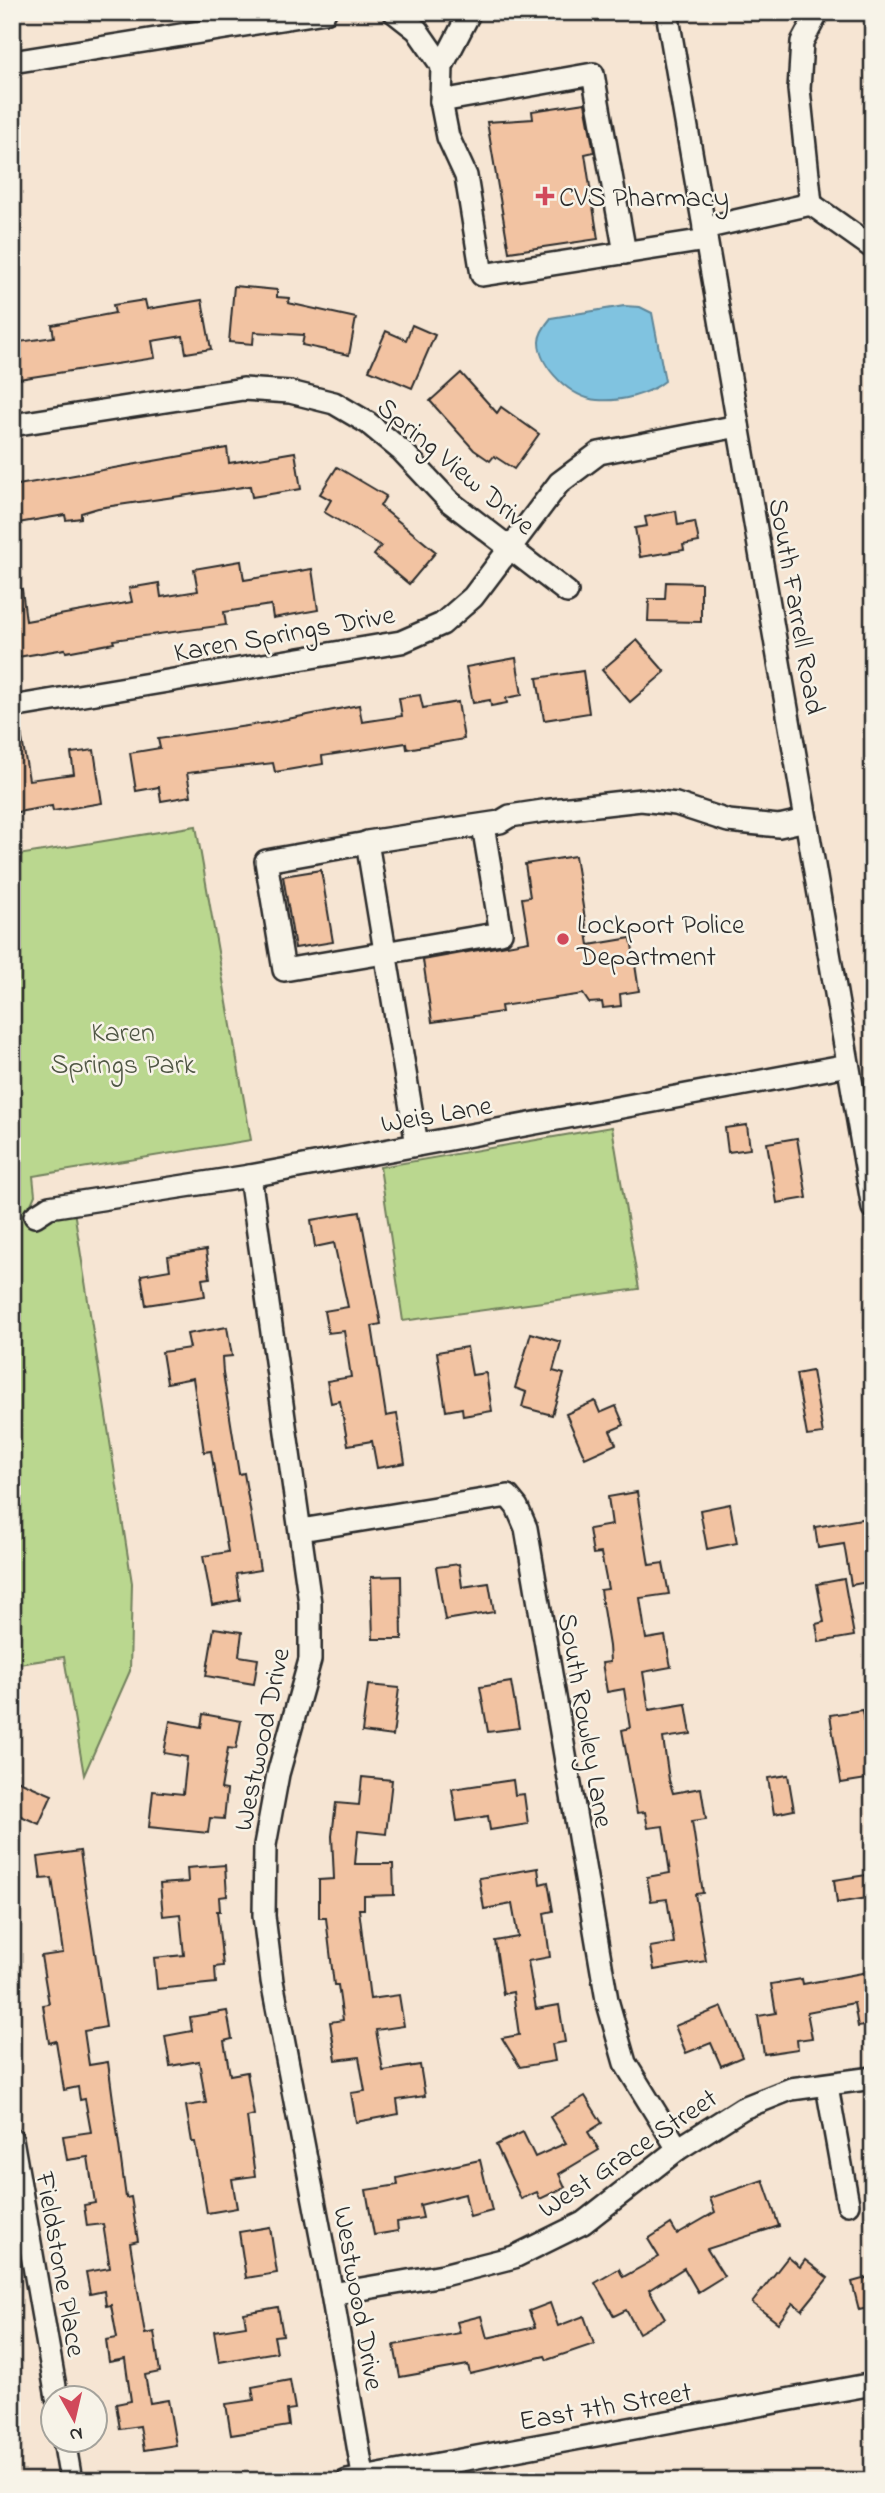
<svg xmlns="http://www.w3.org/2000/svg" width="885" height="2493" viewBox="0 0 885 2493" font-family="'Indie Flower',sans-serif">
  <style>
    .green { fill: #bad78f; stroke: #72815d; stroke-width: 2 }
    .water { fill: #80c3e0; stroke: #5e8698; stroke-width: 2 }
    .building { fill: #f2c3a2; stroke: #2b2b2b; stroke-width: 2 }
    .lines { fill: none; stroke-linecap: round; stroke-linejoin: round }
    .minor-casing { stroke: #2b2b2b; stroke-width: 26 }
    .minor { stroke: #f7f3e8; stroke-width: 21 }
    .poi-dot { fill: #d1495b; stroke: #f7f3e8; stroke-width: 2.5 }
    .labels { text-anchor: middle; stroke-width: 5; stroke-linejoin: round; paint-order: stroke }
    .poi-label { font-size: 28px; fill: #2b2b2b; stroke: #f7f3e8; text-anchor: start }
    .street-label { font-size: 28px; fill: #2b2b2b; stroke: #f7f3e8 }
    .park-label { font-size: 28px; fill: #4f5644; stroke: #f7f3e8 }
  </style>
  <rect width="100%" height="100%" fill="#f6e5d3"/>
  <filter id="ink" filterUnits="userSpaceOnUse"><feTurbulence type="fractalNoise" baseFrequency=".0143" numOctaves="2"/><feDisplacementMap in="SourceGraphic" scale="14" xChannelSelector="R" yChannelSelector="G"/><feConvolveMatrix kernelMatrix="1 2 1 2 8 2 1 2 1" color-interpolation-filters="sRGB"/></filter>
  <g filter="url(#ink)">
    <g class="green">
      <polygon points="196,826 251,1140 33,1176 35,1195 28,1211 73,1204 132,1583 130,1671 84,1775 64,1657 12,1665 12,856"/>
      <polygon points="612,1127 639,1289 403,1321 380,1167"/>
    </g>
    <path class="water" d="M624,306L640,307L652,313L665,381C648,395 619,402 597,400C573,399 539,368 539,342C539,333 546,324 551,318Z"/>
    <g class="building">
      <polygon points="585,103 594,152 585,154 598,239 509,252 487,122 533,119 532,111"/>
      <polygon points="234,286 277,290 277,297 289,298 288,303 356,318 349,355 302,345 304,335 254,332 253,344 229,342"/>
      <polygon points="145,300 147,309 202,300 211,349 186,353 183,336 152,341 155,358 12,380 12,343 54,337 52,325 115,313 113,305"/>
      <polygon points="412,325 435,335 412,388 369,370 386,331 406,340"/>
      <polygon points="461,373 497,413 501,407 539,434 514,469 494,456 490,461 474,450 430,401"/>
      <polygon points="227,448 229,463 295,452 301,489 252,497 250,486 98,508 81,513 81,518 66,520 65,515 12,524 12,486"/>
      <polygon points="337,467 386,496 380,506 436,552 409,584 374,555 381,546 324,512 331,500 320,494"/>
      <polygon points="676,511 678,525 695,522 699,542 683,545 684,550 640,557 635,528 647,526 645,517"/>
      <polygon points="241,561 244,580 312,569 318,610 273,618 271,605 224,612 226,625 113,640 114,643 66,652 65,649 12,658 12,590 22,589 26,621 132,602 129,588 159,583 161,597 198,591 194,569"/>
      <polygon points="666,582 701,583 701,622 648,621 649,599 665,599"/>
      <polygon points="637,640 665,672 630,702 602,670"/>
      <polygon points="516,658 522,695 506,698 507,703 491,706 490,700 473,703 466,667"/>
      <polygon points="583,671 589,713 544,720 537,678"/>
      <polygon points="420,695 423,708 458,702 464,739 407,749 406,743 322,756 323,764 275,772 273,763 187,773 191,796 161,801 159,787 136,791 130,753 160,748 158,739 267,723 359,705 362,722 402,716 399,698"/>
      <polygon points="21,733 29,780 74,774 71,753 94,750 102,803 53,811 52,806 12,813 12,734"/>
      <polygon points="575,856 589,945 631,938 639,991 620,994 621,1006 603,1008 602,1002 589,1003 583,994 501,1006 502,1012 432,1022 423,960 529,941 522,898 530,897 525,864"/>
      <polygon points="321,870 333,942 295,948 283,876"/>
      <polygon points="747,1125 750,1149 728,1152 725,1128"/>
      <polygon points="797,1138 807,1198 777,1203 767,1143"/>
      <polygon points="360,1212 381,1324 372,1326 386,1416 397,1414 405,1463 377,1468 372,1441 348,1445 340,1401 331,1403 327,1381 351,1377 344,1331 328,1333 324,1311 348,1307 334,1243 315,1247 311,1220"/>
      <polygon points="206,1250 210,1278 202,1279 205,1296 146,1305 141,1275 170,1270 168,1256"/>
      <polygon points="227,1327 232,1356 222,1357 223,1373 239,1474 244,1473 260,1570 236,1574 240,1600 212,1605 203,1556 228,1552 211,1451 204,1452 193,1378 167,1383 162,1352 190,1348 187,1334"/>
      <polygon points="531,1333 561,1342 553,1371 564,1374 552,1415 522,1407 526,1392 515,1388"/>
      <polygon points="467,1347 472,1375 486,1373 492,1411 463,1416 462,1408 446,1411 437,1352"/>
      <polygon points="812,1371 823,1434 807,1436 796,1374"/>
      <polygon points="595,1401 600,1413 616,1406 624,1425 610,1431 616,1444 585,1458 566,1414"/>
      <polygon points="637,1492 649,1565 663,1563 669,1594 640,1598 646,1639 665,1636 671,1667 643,1672 649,1710 686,1704 691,1734 663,1738 669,1780 673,1793 701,1788 706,1819 692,1821 703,1893 695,1894 706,1961 654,1970 650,1947 674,1943 667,1899 651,1901 647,1877 670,1873 663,1826 648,1828 645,1812 637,1813 622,1730 630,1728 624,1689 607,1692 602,1663 610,1662 609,1646 600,1590 608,1589 601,1553 593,1554 589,1529 612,1525 608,1497"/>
      <polygon points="730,1504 737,1543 707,1549 700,1510"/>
      <polygon points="873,1517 873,1581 851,1585 844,1544 818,1548 815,1527"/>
      <polygon points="459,1564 462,1587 489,1583 494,1612 445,1620 436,1567"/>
      <polygon points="401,1576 402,1639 373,1639 371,1577"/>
      <polygon points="844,1579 854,1636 819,1642 816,1624 824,1622 817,1584"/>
      <polygon points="214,1628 242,1632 239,1656 258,1659 254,1684 206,1676"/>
      <polygon points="511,1682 519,1728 488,1732 480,1687"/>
      <polygon points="368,1685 399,1688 393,1736 362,1732"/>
      <polygon points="862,1710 873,1778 841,1783 830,1715"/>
      <polygon points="203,1714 241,1721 236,1749 228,1748 221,1789 227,1790 224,1819 210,1818 208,1833 149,1827 153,1791 183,1794 187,1757 164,1753 170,1721 201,1727"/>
      <polygon points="788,1775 794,1810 774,1814 768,1778"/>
      <polygon points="362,1777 392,1780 386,1834 358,1831 355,1864 393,1864 394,1895 364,1896 364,1909 359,1909 370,1999 399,1995 404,2026 376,2030 383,2071 420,2065 425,2096 397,2100 399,2114 356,2122 351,2093 365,2091 359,2057 336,2060 330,2022 343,2020 338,1985 334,1985 326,1918 319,1918 319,1880 334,1879 332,1836 336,1803 359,1805"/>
      <polygon points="12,1778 52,1795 39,1824 12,1812"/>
      <polygon points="513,1780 515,1795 524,1794 528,1824 490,1830 488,1816 457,1821 452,1789"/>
      <polygon points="80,1851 106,2027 84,2031 89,2065 108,2062 126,2198 131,2197 138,2241 130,2243 145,2334 154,2332 160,2372 145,2375 150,2403 168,2400 176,2445 144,2450 140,2426 120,2429 116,2404 131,2401 125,2359 109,2362 106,2340 117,2338 111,2305 106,2306 104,2291 90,2294 86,2272 110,2268 103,2224 87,2226 84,2205 95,2203 88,2157 67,2160 63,2136 91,2132 85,2099 80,2100 78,2087 64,2090 56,2041 49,2043 43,2005 49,2004 41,1956 63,1953 52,1878 41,1879 38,1857"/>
      <polygon points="225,1865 227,1896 219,1897 220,1911 217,1911 223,1966 215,1967 216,1983 157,1989 154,1958 184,1955 180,1914 163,1916 160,1884 188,1882 187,1868"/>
      <polygon points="538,1868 540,1884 548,1882 553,1911 544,1913 550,1957 528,1961 536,2009 559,2005 565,2042 552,2044 555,2061 520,2067 502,2038 519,2035 513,1992 503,1994 495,1941 518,1937 512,1904 484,1909 479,1878"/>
      <polygon points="873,1874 873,1897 837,1903 834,1880"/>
      <polygon points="873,1971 873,2025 858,2027 854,2003 807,2012 812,2038 797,2040 798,2049 764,2054 758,2016 776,2013 771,1984 802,1979 803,1984"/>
      <polygon points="722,2007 742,2057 721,2066 711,2043 686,2053 675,2026"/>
      <polygon points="227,2011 232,2039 224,2041 230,2075 247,2072 254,2115 247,2117 255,2176 232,2179 237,2208 207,2213 195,2142 192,2142 186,2106 206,2103 199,2061 170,2066 165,2036 192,2031 190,2017"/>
      <polygon points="585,2096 602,2123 588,2132 599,2150 559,2174 565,2187 540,2199 537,2192 521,2199 496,2145 523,2132 535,2157 566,2143 550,2117"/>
      <polygon points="480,2160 492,2211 470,2217 465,2194 420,2205 423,2218 397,2222 398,2231 374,2235 366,2190 398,2185 397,2178"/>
      <polygon points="763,2180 779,2226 707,2249 724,2276 698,2292 684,2268 649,2290 665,2318 639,2333 626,2310 614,2316 595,2283 619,2269 623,2277 659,2257 648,2239 671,2224 677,2234 715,2212 710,2198"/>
      <polygon points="270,2227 277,2273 246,2278 239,2232"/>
      <polygon points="788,2257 800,2267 805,2260 828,2278 802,2310 793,2303 778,2323 752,2303"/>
      <polygon points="873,2276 873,2307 859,2310 852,2282"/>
      <polygon points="550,2303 558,2326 584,2316 594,2344 547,2360 545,2356 470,2374 468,2365 400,2377 394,2345 460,2333 457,2322 481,2316 487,2338 535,2327 529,2311"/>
      <polygon points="278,2307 283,2335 274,2336 277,2352 219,2362 214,2331 246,2326 244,2313"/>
      <polygon points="290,2380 295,2409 287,2410 289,2426 231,2435 226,2404 254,2400 252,2387"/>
    </g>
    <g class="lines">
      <defs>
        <g id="minor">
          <polyline points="394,12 417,30 442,66"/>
          <polyline points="470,12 442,66 441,101 448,137 466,176 482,275 706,240"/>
          <polyline points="667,12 873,1208"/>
          <polyline points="12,62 325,12"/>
          <polyline points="441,101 593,74 625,253"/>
          <polyline points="811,204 799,89 802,42 818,12"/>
          <polyline points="704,228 811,204 873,248"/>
          <polyline points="12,425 243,389 290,392 334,403 368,423 402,451 450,502 567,592"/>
          <polyline points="12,707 401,642 442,624 473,597 559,483 599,453 738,426"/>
          <polyline points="367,843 266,861 284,970 501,933 483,825"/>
          <polyline points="417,1145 367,842 500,822 510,816 543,811 641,800 676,804 728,821 779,826 806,820"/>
          <polyline points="250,1176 310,1603 310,1660 278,1774 265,1845 264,1916 272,1981 332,2294 364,2481"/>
          <polyline points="35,1216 49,1207 250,1176 848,1065"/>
          <polyline points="301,1530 508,1496 517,1507 526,1528 607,2000 625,2063 678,2149"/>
          <polyline points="827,2086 848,2204"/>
          <polyline points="12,2139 57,2398"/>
          <polyline points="332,2294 443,2275 514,2257 583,2223 678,2149 743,2108 791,2089 873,2078"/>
          <polyline points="64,2440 71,2481"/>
          <polyline points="347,2481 873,2384"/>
        </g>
      </defs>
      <use href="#minor" class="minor-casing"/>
      <use href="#minor" class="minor"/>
    </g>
  </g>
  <g class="poi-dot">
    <path d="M541.5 185.5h7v7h7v7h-7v7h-7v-7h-7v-7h7z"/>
    <circle cx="563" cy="939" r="7"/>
  </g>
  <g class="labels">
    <g class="poi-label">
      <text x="559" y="206">CVS Pharmacy</text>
      <text x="577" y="933">Lockport Police<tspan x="577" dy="32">Department</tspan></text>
    </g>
    <g class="street-label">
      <text transform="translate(457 465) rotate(40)" y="10">Spring View Drive</text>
      <text transform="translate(798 606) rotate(80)" y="10">South Farrell Road</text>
      <text transform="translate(284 632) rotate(-10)" y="10">Karen Springs Drive</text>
      <text transform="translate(436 1113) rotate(-10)" y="10">Weis Lane</text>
      <text transform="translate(587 1720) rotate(80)" y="10">South Rowley Lane</text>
      <text transform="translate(260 1739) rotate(-78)" y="10">Westwood Drive</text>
      <text transform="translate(627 2152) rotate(-34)" y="10">West Grace Street</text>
      <text transform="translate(62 2264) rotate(80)" y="10">Fieldstone Place</text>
      <text transform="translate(360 2298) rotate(80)" y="10">Westwood Drive</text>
      <text transform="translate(605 2405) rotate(-10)" y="10">East 7th Street</text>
    </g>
    <g class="park-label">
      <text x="123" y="1041">Karen<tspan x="123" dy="32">Springs Park</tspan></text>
    </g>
  </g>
  <rect width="885" height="2493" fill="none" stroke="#f7f3e8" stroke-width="42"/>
  <rect x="21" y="21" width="843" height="2451" fill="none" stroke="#2b2b2b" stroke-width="2.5" filter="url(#ink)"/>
  <g transform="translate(74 2419) rotate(172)"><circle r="33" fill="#f7f3e8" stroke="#a5a39c" stroke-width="2"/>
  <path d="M0-5L12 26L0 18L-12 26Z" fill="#d1495b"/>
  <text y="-10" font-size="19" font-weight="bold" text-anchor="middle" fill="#2b2b2b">N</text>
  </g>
</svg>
